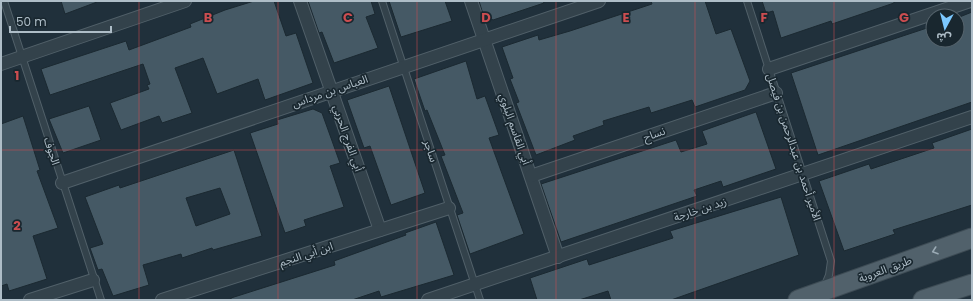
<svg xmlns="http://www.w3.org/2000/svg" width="973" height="301" viewBox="0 0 973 301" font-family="Poppins,'Noto Sans Arabic',sans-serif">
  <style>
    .building { fill: #455965; stroke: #1b2931; fill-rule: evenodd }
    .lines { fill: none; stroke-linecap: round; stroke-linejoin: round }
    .lane-casing { stroke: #516069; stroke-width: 8 }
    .street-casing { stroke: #516069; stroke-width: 14 }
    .primary-casing { stroke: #3d4b54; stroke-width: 21 }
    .lane { stroke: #33424b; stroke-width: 6 }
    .street { stroke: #33424b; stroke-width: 12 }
    .primary { stroke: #51616b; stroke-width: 19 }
    .oneway { stroke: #9babb5 }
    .grid { fill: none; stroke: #cc4d50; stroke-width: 1; stroke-opacity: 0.55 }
    .labels { text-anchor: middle; stroke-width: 3.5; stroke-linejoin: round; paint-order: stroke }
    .street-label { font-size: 11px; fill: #aebdc7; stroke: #19272f }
    .grid-label { font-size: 13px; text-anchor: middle; font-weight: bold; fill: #cc4d50; stroke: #19272f; stroke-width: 3.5; stroke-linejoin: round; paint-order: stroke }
  </style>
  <rect width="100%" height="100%" fill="#20303b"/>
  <g class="building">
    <polygon points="61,1 97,1 97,2 65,14"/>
    <polygon points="254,1 274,1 286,36 296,33 313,83 265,100 258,79 217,94 203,58 175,68 192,113 162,123 159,116 121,130 110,103 149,89 147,85 150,84 143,64 50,95 41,69 126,41 129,50 191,27 190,24 225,10"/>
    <polygon points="308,1 371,1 375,14 366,17 378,48 334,63 322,32 319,33"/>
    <polygon points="389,1 445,1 452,21 401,37"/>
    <polygon points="479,1 543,1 544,3 493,20 483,14"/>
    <polygon points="651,1 705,1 716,34 731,29 750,81 745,90 695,107 692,100 651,113 649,107 603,121 604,125 573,136 575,140 536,155 516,103 519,102 510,79 513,78 502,47 538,35 539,40 570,31 652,4"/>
    <polygon points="762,1 894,1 894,3 832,24 831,21 781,38 773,11 766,13"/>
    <polygon points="972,12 972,102 818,155 791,73 933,26 933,40 957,40 957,18"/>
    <polygon points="466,61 477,99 485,96 499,135 489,138 524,234 470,254 457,215 463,213 441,156 445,155 427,110 425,111 414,79"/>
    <polygon points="389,86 425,193 391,205 370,146 364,148 347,100"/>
    <polygon points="89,106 101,140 63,153 49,119"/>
    <polygon points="313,109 322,113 340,163 330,166 344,207 304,220 306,226 285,233 250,133 278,124 277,120"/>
    <polygon points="756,112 776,169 723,187 721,181 694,190 697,196 561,242 541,184 676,140 681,152 707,144 702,131"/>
    <polygon points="23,116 40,170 37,171 58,228 33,236 47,279 9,291 7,284 1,286 1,124"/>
    <polygon points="972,129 972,205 893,230 895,234 844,251 819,181 869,164 871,169 934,148 932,143"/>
    <path d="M234,150L262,236L213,250L212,248L182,258L181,254L143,265L149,285L113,296L102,269L98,270L90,248L103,244L85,197L119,185L120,188ZM220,188L230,214L196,226L186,198Z"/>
    <polygon points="781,197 799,255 671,300 611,300 608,291 579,300 537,300 530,278 587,259 589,265 673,238 670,231"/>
    <polygon points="436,222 454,275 381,297 379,291 352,300 231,300 231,298 335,265 334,261 406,235 405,233"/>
  </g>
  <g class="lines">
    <defs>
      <g id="lane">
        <polyline points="4,1 101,300"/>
        <polyline points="382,1 480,300"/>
        <polyline points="747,1 831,261 829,275 824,287"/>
      </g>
      <g id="street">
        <polyline points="300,1 380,230"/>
        <polyline points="471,1 558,257"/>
        <polyline points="1,64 185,1"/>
        <polyline points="769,69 970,1"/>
        <polyline points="531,176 776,93"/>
        <polyline points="62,183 599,1"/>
        <polyline points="30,300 93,280"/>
        <polyline points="162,300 449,208"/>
        <polyline points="428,300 972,117"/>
      </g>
      <g id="primary">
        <polyline points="798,300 972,238"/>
        <polyline points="923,300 972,284"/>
      </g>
    </defs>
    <use href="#lane" class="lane-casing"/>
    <use href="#street" class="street-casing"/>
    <use href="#primary" class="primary-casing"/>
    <use href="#lane" class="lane"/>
    <use href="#street" class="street"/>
    <use href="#primary" class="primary"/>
  </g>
  <defs><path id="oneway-chevron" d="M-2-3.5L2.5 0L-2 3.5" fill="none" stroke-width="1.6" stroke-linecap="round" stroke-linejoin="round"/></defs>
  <use class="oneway" href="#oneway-chevron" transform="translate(935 251) rotate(161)"/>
  <path class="grid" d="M139,1V300M278,1V300M417,1V300M556,1V300M695,1V300M834,1V300M1,150H972"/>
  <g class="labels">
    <g class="street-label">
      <text transform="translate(330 91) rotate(-19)" y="4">العباس بن مرداس</text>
      <text transform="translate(515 129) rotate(71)" y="4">أبي القاسم البلوي</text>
      <text transform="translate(654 134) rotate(-19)" y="4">نساح</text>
      <text transform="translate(348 138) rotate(71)" y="4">أبي الفرج الحربي</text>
      <text transform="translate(794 147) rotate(72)" y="4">الأمير أحمد بن عبدالرحمن بن فيصل</text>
      <text transform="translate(52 151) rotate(72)" y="4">الجوف</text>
      <text transform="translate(431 151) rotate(72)" y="4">ساجر</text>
      <text transform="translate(700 209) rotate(-18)" y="4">زيد بن خارجة</text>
      <text transform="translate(306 254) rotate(-18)" y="4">ابن أبي النجم</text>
      <text transform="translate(885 269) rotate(-20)" y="4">طريق العروبة</text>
    </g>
  </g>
  <g class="grid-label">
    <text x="208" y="22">B</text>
    <text x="348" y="22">C</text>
    <text x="486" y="22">D</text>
    <text x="626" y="22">E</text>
    <text x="764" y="22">F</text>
    <text x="904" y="22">G</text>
    <text x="17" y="80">1</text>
    <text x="17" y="230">2</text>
  </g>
  <rect width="973" height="301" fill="none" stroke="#aebdc7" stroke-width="4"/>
  <g transform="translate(945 28) rotate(187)"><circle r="19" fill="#19272f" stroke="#55636c"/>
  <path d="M0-3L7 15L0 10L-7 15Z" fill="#7bc8ff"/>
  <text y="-6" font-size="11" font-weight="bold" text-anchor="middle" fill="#aebdc7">ش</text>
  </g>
  <path d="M10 26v6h101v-6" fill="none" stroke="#aebdc7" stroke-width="2"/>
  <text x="16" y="26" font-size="12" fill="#aebdc7" stroke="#19272f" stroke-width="3" paint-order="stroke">50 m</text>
</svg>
